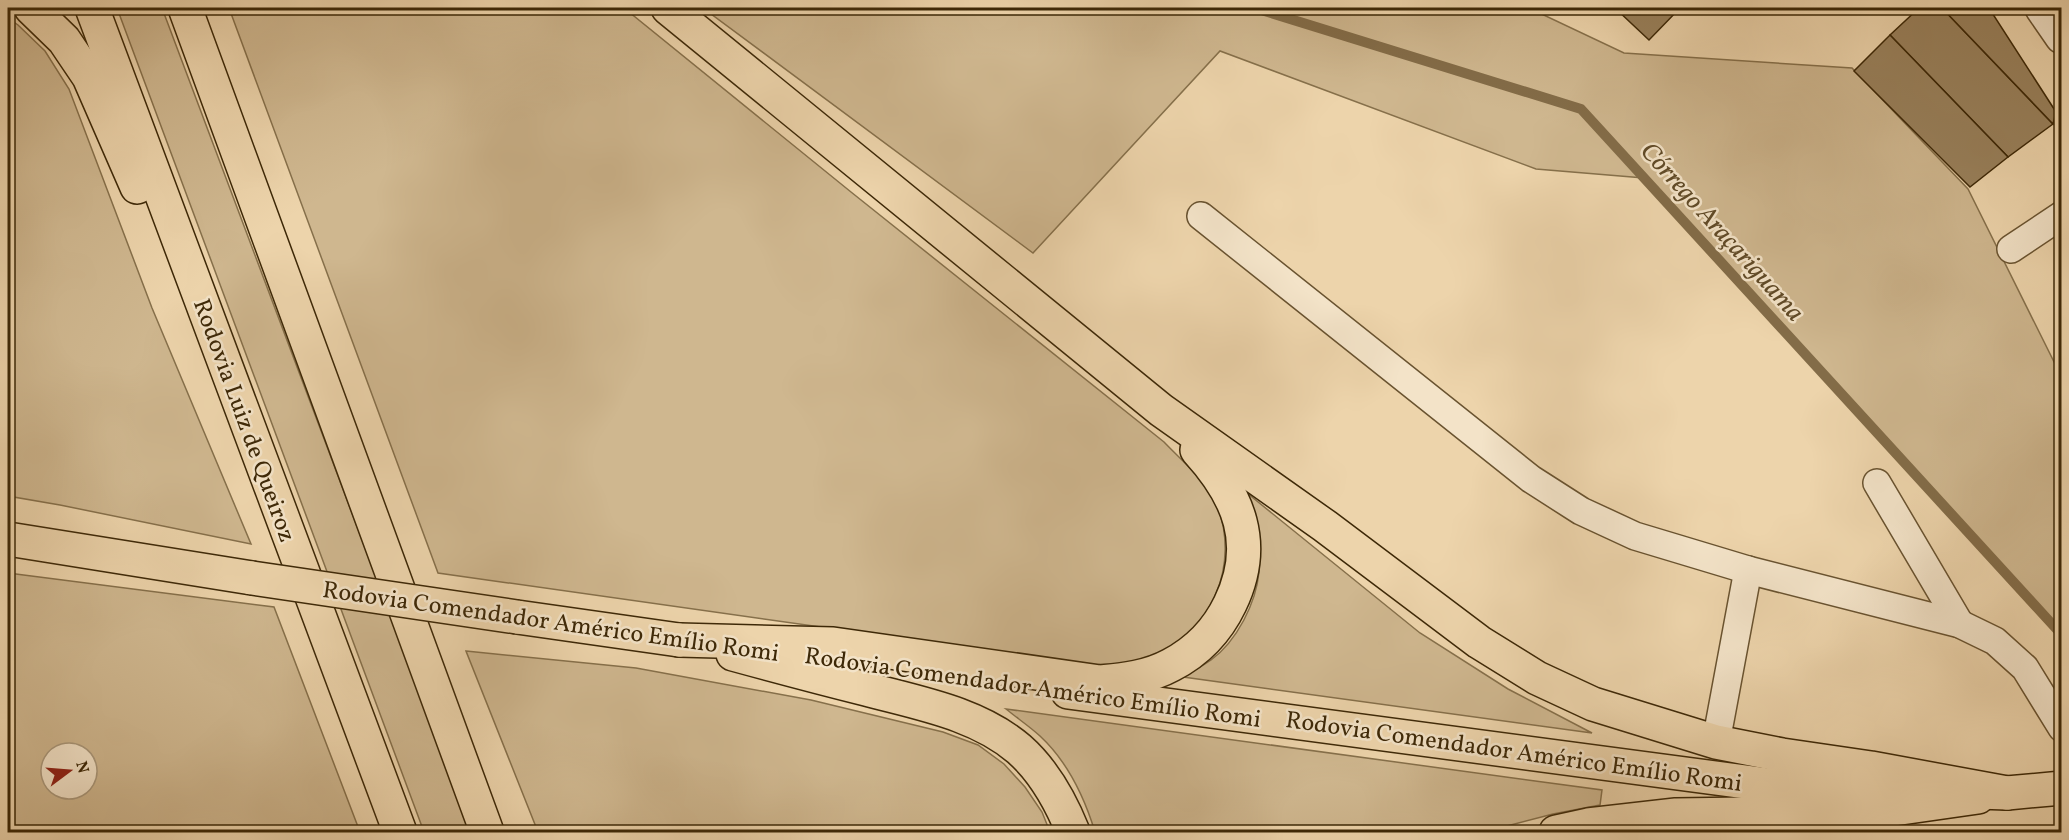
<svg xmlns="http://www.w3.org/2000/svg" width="2069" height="840" viewBox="0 0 2069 840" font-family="Vollkorn,serif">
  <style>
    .green { fill: #cfb78f; stroke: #86704b; stroke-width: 1.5; fill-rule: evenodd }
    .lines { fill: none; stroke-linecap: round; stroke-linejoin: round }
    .stream { stroke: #836c48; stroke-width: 10 }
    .building { fill: #99815c; stroke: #3d2807; stroke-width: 1.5 }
    .minor-casing { stroke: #695330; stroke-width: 30 }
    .tertiary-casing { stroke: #695330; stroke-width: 36 }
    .primary-casing { stroke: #3d2807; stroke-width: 36 }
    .trunk-casing { stroke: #3d2807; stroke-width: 36 }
    .motorway-casing { stroke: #3d2807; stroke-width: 36 }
    .minor { stroke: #f3e3c8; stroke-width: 27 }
    .tertiary { stroke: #f3e3c8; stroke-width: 33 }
    .primary { stroke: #edd4ab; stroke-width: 33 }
    .trunk { stroke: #edd4ab; stroke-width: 33 }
    .motorway { stroke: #edd4ab; stroke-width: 33 }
    .trunk-bridge-casing { stroke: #3d2807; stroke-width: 36; stroke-linecap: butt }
    .trunk-bridge { stroke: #edd4ab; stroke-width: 33 }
    .labels { text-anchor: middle; stroke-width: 5; stroke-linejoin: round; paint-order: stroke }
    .street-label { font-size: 24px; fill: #3d2807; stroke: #f3e3c8 }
    .water-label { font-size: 26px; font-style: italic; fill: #604a27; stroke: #f3e3c8 }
  </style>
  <rect width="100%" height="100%" fill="#edd4ab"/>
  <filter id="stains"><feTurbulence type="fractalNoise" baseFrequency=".00333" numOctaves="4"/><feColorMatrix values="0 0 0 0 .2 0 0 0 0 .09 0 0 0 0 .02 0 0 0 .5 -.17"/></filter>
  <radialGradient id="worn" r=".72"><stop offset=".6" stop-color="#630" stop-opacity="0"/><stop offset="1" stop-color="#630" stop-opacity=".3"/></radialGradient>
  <g class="green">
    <polygon points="117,8 162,8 472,832 424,832"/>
    <path d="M229,8H624L851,192L1164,442C1181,460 1208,482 1217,505C1240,564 1213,630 1155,655C1135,664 1113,664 1091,665L438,573Z"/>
    <polygon points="703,8 1529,8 1624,53 1852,68 1968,189 2061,376 2061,635 1644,178 1536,169 1220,51 1033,253"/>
    <polygon points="8,18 18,25 45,51 69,89 152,308 251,544 60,505 8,496"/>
    <path d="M1247,493L1420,633L1508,689L1592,733L1183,677C1192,671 1203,666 1211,660C1237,641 1256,603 1259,572C1261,546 1253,518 1247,493Z"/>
    <path d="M8,573L274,607L360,832H8ZM51,753H87V789H51Z"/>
    <polygon points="466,651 636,668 811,700 943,732 978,745 1004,764 1025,787 1042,812 1050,832 538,832"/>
    <path d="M1006,709L1602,790L1600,805L1553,814L1484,832H1095C1084,796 1068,762 1040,736C1029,726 1017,718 1006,709Z"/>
  </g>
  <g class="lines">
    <polyline class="stream" points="1255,8 1581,109 2062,635"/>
  </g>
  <g class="building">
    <polygon points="1615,8 1680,8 1649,40"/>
    <polygon points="1919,8 1942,8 2053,124 2008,157 1890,35"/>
    <polygon points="1942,8 1989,8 2056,112 2053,124"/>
    <polygon points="1890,35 2008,157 1970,187 1854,71"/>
  </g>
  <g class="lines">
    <defs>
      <g id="minor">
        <polyline points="1201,216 1531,479 1581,511 1635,536 1748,570 1960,624 1995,641 2025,668 2062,728"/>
        <polyline points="2011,249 2062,215"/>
        <polyline points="1877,483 1960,624"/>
        <polyline points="1716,742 1748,570"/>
      </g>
      <polyline id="tertiary" points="2042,8 2062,37"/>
      <polyline id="primary" points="1068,692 1768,785 2007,793 2062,788"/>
      <g id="trunk">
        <polyline points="8,539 252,578"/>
        <polyline points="517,617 679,640"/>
      </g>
      <g id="motorway">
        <polyline points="31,8 64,40 89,77 137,187"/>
        <polyline points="92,8 400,832"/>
        <polyline points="185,8 487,832"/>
        <polyline points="668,8 1161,410 1325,526 1479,642 1537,678 1593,704 1716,742 1782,755 1871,768 2007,793"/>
        <path d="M679,640L833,644L1100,682C1124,680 1149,677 1171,665C1198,651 1217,631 1230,604C1259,544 1239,496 1197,450"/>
        <path d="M733,654C777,666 822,678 866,689C918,703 977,713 1019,749C1044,771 1061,802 1073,832"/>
        <polyline points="1556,832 1588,825 1676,815 1873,812 1978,797"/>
      </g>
    </defs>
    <use href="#minor" class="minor-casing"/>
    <use href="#tertiary" class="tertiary-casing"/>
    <use href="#primary" class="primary-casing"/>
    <use href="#trunk" class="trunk-casing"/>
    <use href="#motorway" class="motorway-casing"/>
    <use href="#minor" class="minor"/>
    <use href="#tertiary" class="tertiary"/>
    <use href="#primary" class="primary"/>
    <use href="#trunk" class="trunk"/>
    <use href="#motorway" class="motorway"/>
    <defs>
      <polyline id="trunk-bridge" points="252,578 517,617"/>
    </defs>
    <use href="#trunk-bridge" class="trunk-bridge-casing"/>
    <use href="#trunk-bridge" class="trunk-bridge"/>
  </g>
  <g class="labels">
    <g class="street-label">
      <text transform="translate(245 420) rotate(70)" y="8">Rodovia Luiz de Queiroz</text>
      <text transform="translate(551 621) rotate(8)" y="8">Rodovia Comendador Américo Emílio Romi</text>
      <text transform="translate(1033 687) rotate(8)" y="8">Rodovia Comendador Américo Emílio Romi</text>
      <text transform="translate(1514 751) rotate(8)" y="8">Rodovia Comendador Américo Emílio Romi</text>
    </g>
    <g class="water-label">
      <text transform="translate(1723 231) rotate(48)" y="9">Córrego Araçariguama</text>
    </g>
  </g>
  <rect width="2069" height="840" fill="none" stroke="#edd4ab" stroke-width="30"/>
  <rect x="9" y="9" width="2051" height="822" fill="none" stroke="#3d2807" stroke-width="3"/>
  <rect x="15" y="15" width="2039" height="810" fill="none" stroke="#3d2807" stroke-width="1.5"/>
  <g transform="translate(69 771) rotate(74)"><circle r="28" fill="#f3e3c8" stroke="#aa987b" stroke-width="1.5"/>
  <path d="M0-4.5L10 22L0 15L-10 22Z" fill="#8f2418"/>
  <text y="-9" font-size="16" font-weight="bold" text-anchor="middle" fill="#3d2807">N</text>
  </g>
  <rect width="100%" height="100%" filter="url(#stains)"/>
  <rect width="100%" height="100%" fill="url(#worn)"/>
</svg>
